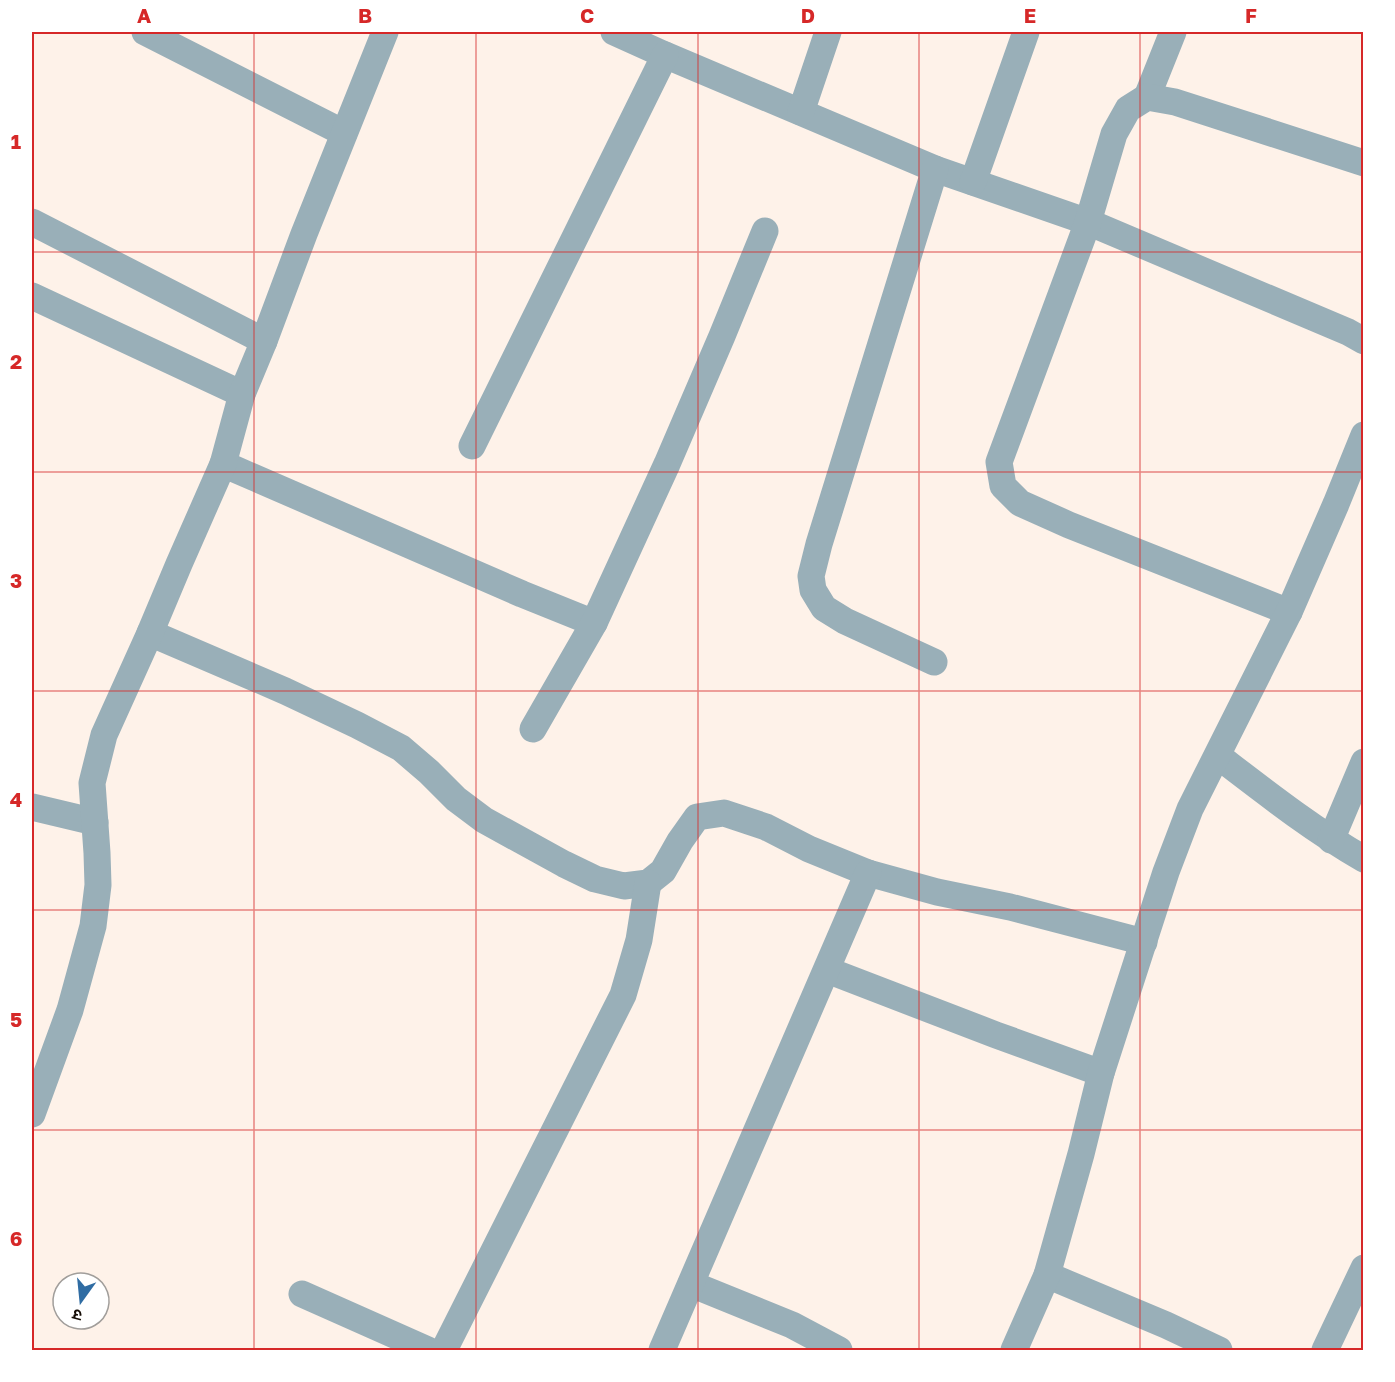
<svg xmlns="http://www.w3.org/2000/svg" width="1395" height="1382" viewBox="0 0 1395 1382" font-family="'Golos Text','Noto Sans Devanagari',sans-serif">
  <style>
    .lines { fill: none; stroke-linecap: round; stroke-linejoin: round }
    .minor { stroke: #99afb8; stroke-width: 27 }
    .grid { fill: none; stroke: #d62828; stroke-width: 1.5; stroke-opacity: 0.55 }
    .neatline { fill: none; stroke: #d62828; stroke-width: 2 }
    .grid-label { font-size: 20px; text-anchor: middle; font-weight: bold; fill: #d62828 }
  </style>
  <rect width="100%" height="100%" fill="#fef2e9"/>
  <g class="lines">
    <g class="minor">
      <polyline points="145,32 344,133"/>
      <polyline points="614,32 665,55 935,169 1088,222 1348,332 1364,341"/>
      <polyline points="1147,97 1173,32"/>
      <polyline points="801,112 828,32"/>
      <polyline points="973,182 1026,32"/>
      <polyline points="32,222 264,341"/>
      <polyline points="32,296 242,394"/>
      <polyline points="472,446 665,55"/>
      <polyline points="223,464 522,594 594,623"/>
      <polyline points="1289,612 1069,525 1020,503 1003,486 999,462 1088,222 1114,134 1128,109 1147,97 1175,102 1364,163"/>
      <polyline points="150,633 285,691 357,725 401,748 429,772 456,799 484,820 564,864 595,879 624,886 648,883 663,871 680,841 697,817 724,813 766,827 809,849 868,873 937,892 1010,907 1144,942"/>
      <polyline points="934,662 845,621 824,608 813,590 811,576 819,544 935,169"/>
      <polyline points="533,729 594,623 667,464 722,336 765,231"/>
      <path d="M1218,756C1265,792 1312,829 1364,859"/>
      <polyline points="32,807 95,822"/>
      <polyline points="1331,840 1364,762"/>
      <polyline points="827,970 996,1035 1101,1073"/>
      <polyline points="32,1114 70,1010 93,926 98,885 97,853 92,783 104,735 150,633 179,564 223,464 242,394 264,341 304,234 385,32"/>
      <polyline points="1047,1275 1166,1325 1219,1350"/>
      <polyline points="691,1284 792,1325 839,1350"/>
      <polyline points="302,1294 428,1350"/>
      <polyline points="444,1350 623,995 639,940 648,883"/>
      <polyline points="662,1350 868,873"/>
      <polyline points="1014,1350 1047,1275 1081,1154 1101,1073 1166,872 1190,809 1289,612 1336,504 1364,435"/>
      <polyline points="1325,1350 1364,1268"/>
    </g>
  </g>
  <path class="grid" d="M254,32V1350M476,32V1350M698,32V1350M919,32V1350M1140,32V1350M32,252H1364M32,472H1364M32,691H1364M32,910H1364M32,1130H1364"/>
  <rect width="1395" height="1382" fill="none" stroke="#ffffff" stroke-width="66"/>
  <g transform="translate(81 1301) rotate(195)"><circle r="28" fill="#ffffff" stroke="#a19e9b" stroke-width="1.5"/>
  <path d="M0-4.5L10 22L0 15L-10 22Z" fill="#2f6ca3"/>
  <text y="-9" font-size="16" font-weight="bold" text-anchor="middle" fill="#150c05">उ</text>
  </g>
  <rect x="33" y="33" width="1329" height="1316" class="neatline"/>
  <g class="grid-label">
    <text x="144" y="23">A</text>
    <text x="365" y="23">B</text>
    <text x="587" y="23">C</text>
    <text x="808" y="23">D</text>
    <text x="1030" y="23">E</text>
    <text x="1251" y="23">F</text>
    <text x="16" y="149">1</text>
    <text x="16" y="369">2</text>
    <text x="16" y="588">3</text>
    <text x="16" y="807">4</text>
    <text x="16" y="1027">5</text>
    <text x="16" y="1246">6</text>
  </g>
</svg>
